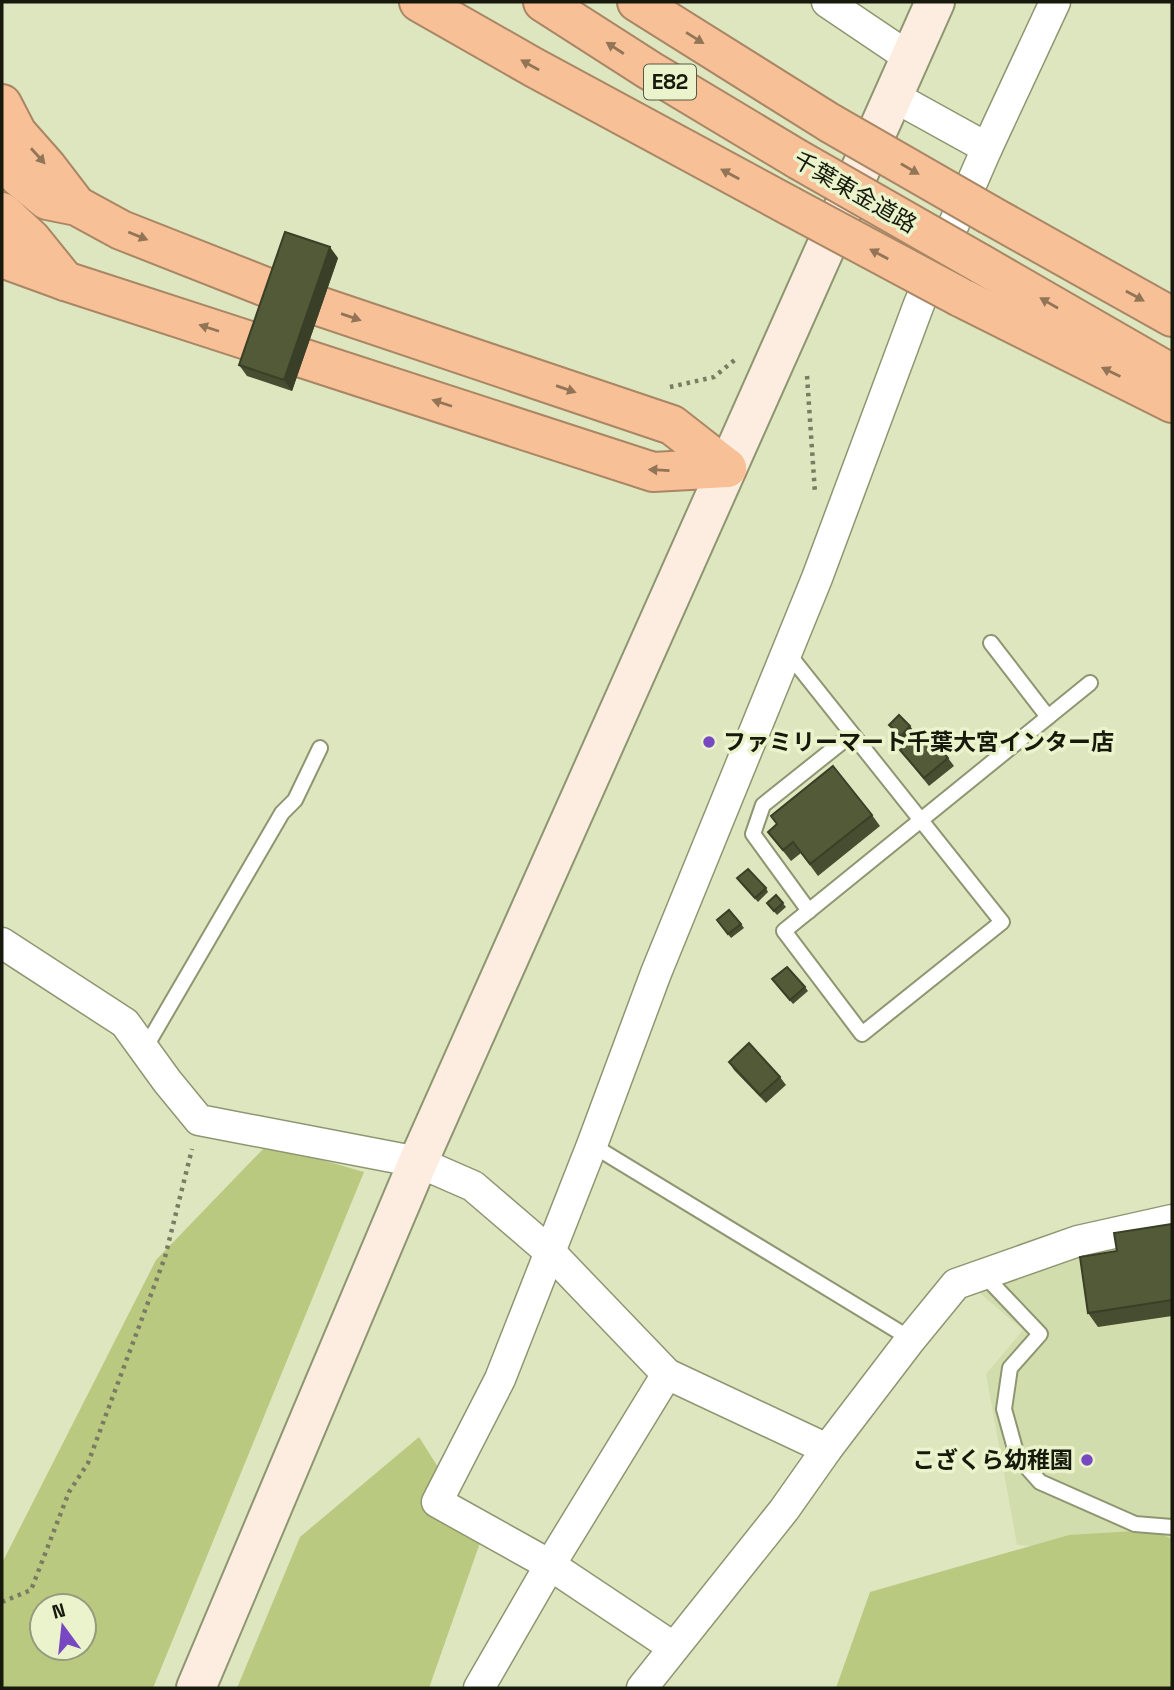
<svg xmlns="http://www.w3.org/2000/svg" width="1174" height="1690" viewBox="0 0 1174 1690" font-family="'Space Grotesk','Noto Sans JP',sans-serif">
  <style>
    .built { fill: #d2ddae }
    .green { fill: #bac980; fill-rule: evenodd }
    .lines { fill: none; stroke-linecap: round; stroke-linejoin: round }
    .lane-casing { stroke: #8e9671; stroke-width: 18 }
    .street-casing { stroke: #8e9671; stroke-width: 33 }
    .secondary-casing { stroke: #8e9671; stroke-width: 42 }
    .highway-casing { stroke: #a98665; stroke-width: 42 }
    .path { stroke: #777d62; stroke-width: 4.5; stroke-dasharray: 3.5 5; stroke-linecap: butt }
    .lane { stroke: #fff; stroke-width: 14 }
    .street { stroke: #fff; stroke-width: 30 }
    .secondary { stroke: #fdece0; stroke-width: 38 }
    .highway { stroke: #f8c096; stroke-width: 38 }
    .highway-bridge-casing { stroke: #a98665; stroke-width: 42; stroke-linecap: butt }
    .highway-bridge { stroke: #f8c096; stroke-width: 38 }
    .wall { fill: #474d30 }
    .shaded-wall { fill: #3a3f27 }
    .building { fill: #535a38; stroke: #3a3f27; stroke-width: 2 }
    .oneway { fill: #927557 }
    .poi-dot { fill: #7748c0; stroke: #eaf3cb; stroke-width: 2.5 }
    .labels { text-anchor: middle; stroke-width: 7; stroke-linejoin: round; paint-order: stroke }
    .shield { fill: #eaf3cb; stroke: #565a45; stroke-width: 2 }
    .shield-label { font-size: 21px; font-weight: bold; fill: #16190b }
    .street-label { font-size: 23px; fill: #16190b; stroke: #eaf3cb }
    .poi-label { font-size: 23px; font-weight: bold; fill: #16190b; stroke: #eaf3cb; text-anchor: start }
  </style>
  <rect width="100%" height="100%" fill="#dde6be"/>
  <polygon class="built" points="1172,1234 1172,1557 1017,1545 986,1374 1023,1330 975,1289 1087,1249"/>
  <g class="green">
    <path d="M265,1147L312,1157L364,1172L153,1688H2V1563L156,1260ZM42,1606H84V1648H42Z"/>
    <polygon points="419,1437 482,1537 429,1688 237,1688 300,1537"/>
    <polygon points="1151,1530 1172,1539 1172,1688 836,1688 870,1592 1069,1535"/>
  </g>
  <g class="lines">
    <defs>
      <g id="lane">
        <polyline points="991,643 1048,717"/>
        <path d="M787,652L1002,922L862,1034L784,931C886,849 988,766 1090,683"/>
        <polyline points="809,911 753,834 763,805 852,734"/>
        <polyline points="144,1050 282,813 295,800 320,748"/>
        <polyline points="592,1145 911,1339"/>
        <polyline points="983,1274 1040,1334 1010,1368 1004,1409 1017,1456 1040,1482 1135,1524 1172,1527"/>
      </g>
      <g id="street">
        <polyline points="827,2 910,58"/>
        <polyline points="893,96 987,148"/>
        <polyline points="2,943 125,1023 167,1081 199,1120 418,1162 473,1186 551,1253 667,1374 827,1449"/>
        <polyline points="673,1647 550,1565 437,1502 500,1379 592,1145 656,973 817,578 919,304 987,148 1055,2"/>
        <polyline points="479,1688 550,1565 667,1374"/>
        <polyline points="642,1688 784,1510 827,1449 911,1339 956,1284 1078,1241 1172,1220"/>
      </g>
      <polyline id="secondary" points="196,1688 418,1162 935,2"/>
      <g id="highway">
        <polyline points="419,2 533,67 790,206"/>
        <polyline points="543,2 649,70 799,160"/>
        <polyline points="637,2 830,123"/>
        <polyline points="2,104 17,133 47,167 73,201"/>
        <polyline points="2,158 19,177 47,200 77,206 121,230 286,295 672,425 727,468"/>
        <polyline points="2,212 31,239 65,281"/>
        <polyline points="990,215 1172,317"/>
        <polyline points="2,256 10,261 65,281 653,472 727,468"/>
        <polyline points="981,264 1172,374"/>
        <polyline points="960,297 1172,403"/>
      </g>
    </defs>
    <use href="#lane" class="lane-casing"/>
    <use href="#street" class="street-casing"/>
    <use href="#secondary" class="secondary-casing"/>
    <use href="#highway" class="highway-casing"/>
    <g class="path">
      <polyline points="807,376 815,493"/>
      <polyline points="670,387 714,377 737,358"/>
      <polyline points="2,1602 31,1590 69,1492 88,1463 165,1257 192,1149"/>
    </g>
    <use href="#lane" class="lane"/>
    <use href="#street" class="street"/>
    <use href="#secondary" class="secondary"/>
    <use href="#highway" class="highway"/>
    <defs>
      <g id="highway-bridge">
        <polyline points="830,123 990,215"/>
        <polyline points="799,160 981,264"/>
        <polyline points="790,206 960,297"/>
      </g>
    </defs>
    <use href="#highway-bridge" class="highway-bridge-casing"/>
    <use href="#highway-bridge" class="highway-bridge"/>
  </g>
  <g class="wall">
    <polygon points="338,258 292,391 247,376 239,365"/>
    <polygon points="900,750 948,758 954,766 929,786"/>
    <polygon points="872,815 880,826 818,876 801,853 791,861 768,832"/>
    <polygon points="737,878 766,888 768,892 758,902"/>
    <polygon points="776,895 786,907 777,915 767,903"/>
    <polygon points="717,920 741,924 744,928 731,938"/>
    <polygon points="772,979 805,987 808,991 793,1004"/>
    <polygon points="729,1062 780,1077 786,1085 766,1103 734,1070"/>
    <polygon points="1172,1224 1172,1316 1098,1327 1088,1313"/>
  </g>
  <g class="shaded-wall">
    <polygon points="330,247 338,258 292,391 284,380"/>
    <polygon points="910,726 913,730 904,740 901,736"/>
  </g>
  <g class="building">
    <polygon points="285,232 330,247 284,380 239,365"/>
    <polygon points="899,715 910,726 901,736 889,725"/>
    <polygon points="924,729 948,758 924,778 900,750"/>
    <polygon points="833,766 872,815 810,864 793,842 783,850 768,832 777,824 771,816"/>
    <polygon points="748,869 766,888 755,898 737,878"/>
    <polygon points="776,895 783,903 774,911 767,903"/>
    <polygon points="729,910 741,924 728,934 717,920"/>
    <polygon points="787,967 805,987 790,1000 772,979"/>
    <polygon points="749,1043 780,1077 760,1095 729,1062"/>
    <polygon points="1172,1224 1172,1300 1088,1313 1080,1257 1117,1251 1114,1233"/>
  </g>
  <defs><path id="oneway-solid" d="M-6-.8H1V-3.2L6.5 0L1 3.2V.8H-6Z" transform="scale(1.75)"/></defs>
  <g class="oneway">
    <use href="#oneway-solid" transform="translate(695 38) rotate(32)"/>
    <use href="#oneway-solid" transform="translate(615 48) rotate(-147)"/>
    <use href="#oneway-solid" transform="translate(530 65) rotate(-151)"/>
    <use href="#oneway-solid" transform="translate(38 156) rotate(48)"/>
    <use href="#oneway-solid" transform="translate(910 169) rotate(30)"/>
    <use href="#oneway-solid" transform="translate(730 174) rotate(-152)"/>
    <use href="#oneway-solid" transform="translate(138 236) rotate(22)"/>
    <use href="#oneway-solid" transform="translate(879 254) rotate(-152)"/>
    <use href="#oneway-solid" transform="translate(1135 296) rotate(29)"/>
    <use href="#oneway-solid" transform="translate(1049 303) rotate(-150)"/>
    <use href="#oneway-solid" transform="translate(351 317) rotate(19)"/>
    <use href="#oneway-solid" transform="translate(209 328) rotate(-162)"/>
    <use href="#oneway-solid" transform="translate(1111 372) rotate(-154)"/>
    <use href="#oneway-solid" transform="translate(566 389) rotate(19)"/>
    <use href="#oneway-solid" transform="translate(442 403) rotate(-162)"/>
    <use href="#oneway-solid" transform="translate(659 470) rotate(-177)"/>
  </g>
  <g class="poi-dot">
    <circle cx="709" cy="742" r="7"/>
    <circle cx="1087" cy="1460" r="7"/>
  </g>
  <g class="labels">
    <rect class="shield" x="644" y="64.5" width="52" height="35" rx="5"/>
    <g class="shield-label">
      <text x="670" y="89">E82</text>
    </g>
    <g class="street-label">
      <text transform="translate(855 192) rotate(30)" y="8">千葉東金道路</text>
    </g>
    <g class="poi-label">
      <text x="723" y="750">ファミリーマート千葉大宮インター店</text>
      <text x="1073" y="1468" text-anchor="end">こざくら幼稚園</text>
    </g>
  </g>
  <rect width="1174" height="1690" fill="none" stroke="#16190b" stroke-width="7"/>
  <g transform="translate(63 1627) rotate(345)"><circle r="33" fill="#eaf3cb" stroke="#959c7e" stroke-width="2"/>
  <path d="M0-5L12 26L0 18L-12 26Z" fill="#7748c0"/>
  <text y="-10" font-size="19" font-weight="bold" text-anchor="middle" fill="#16190b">N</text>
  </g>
</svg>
